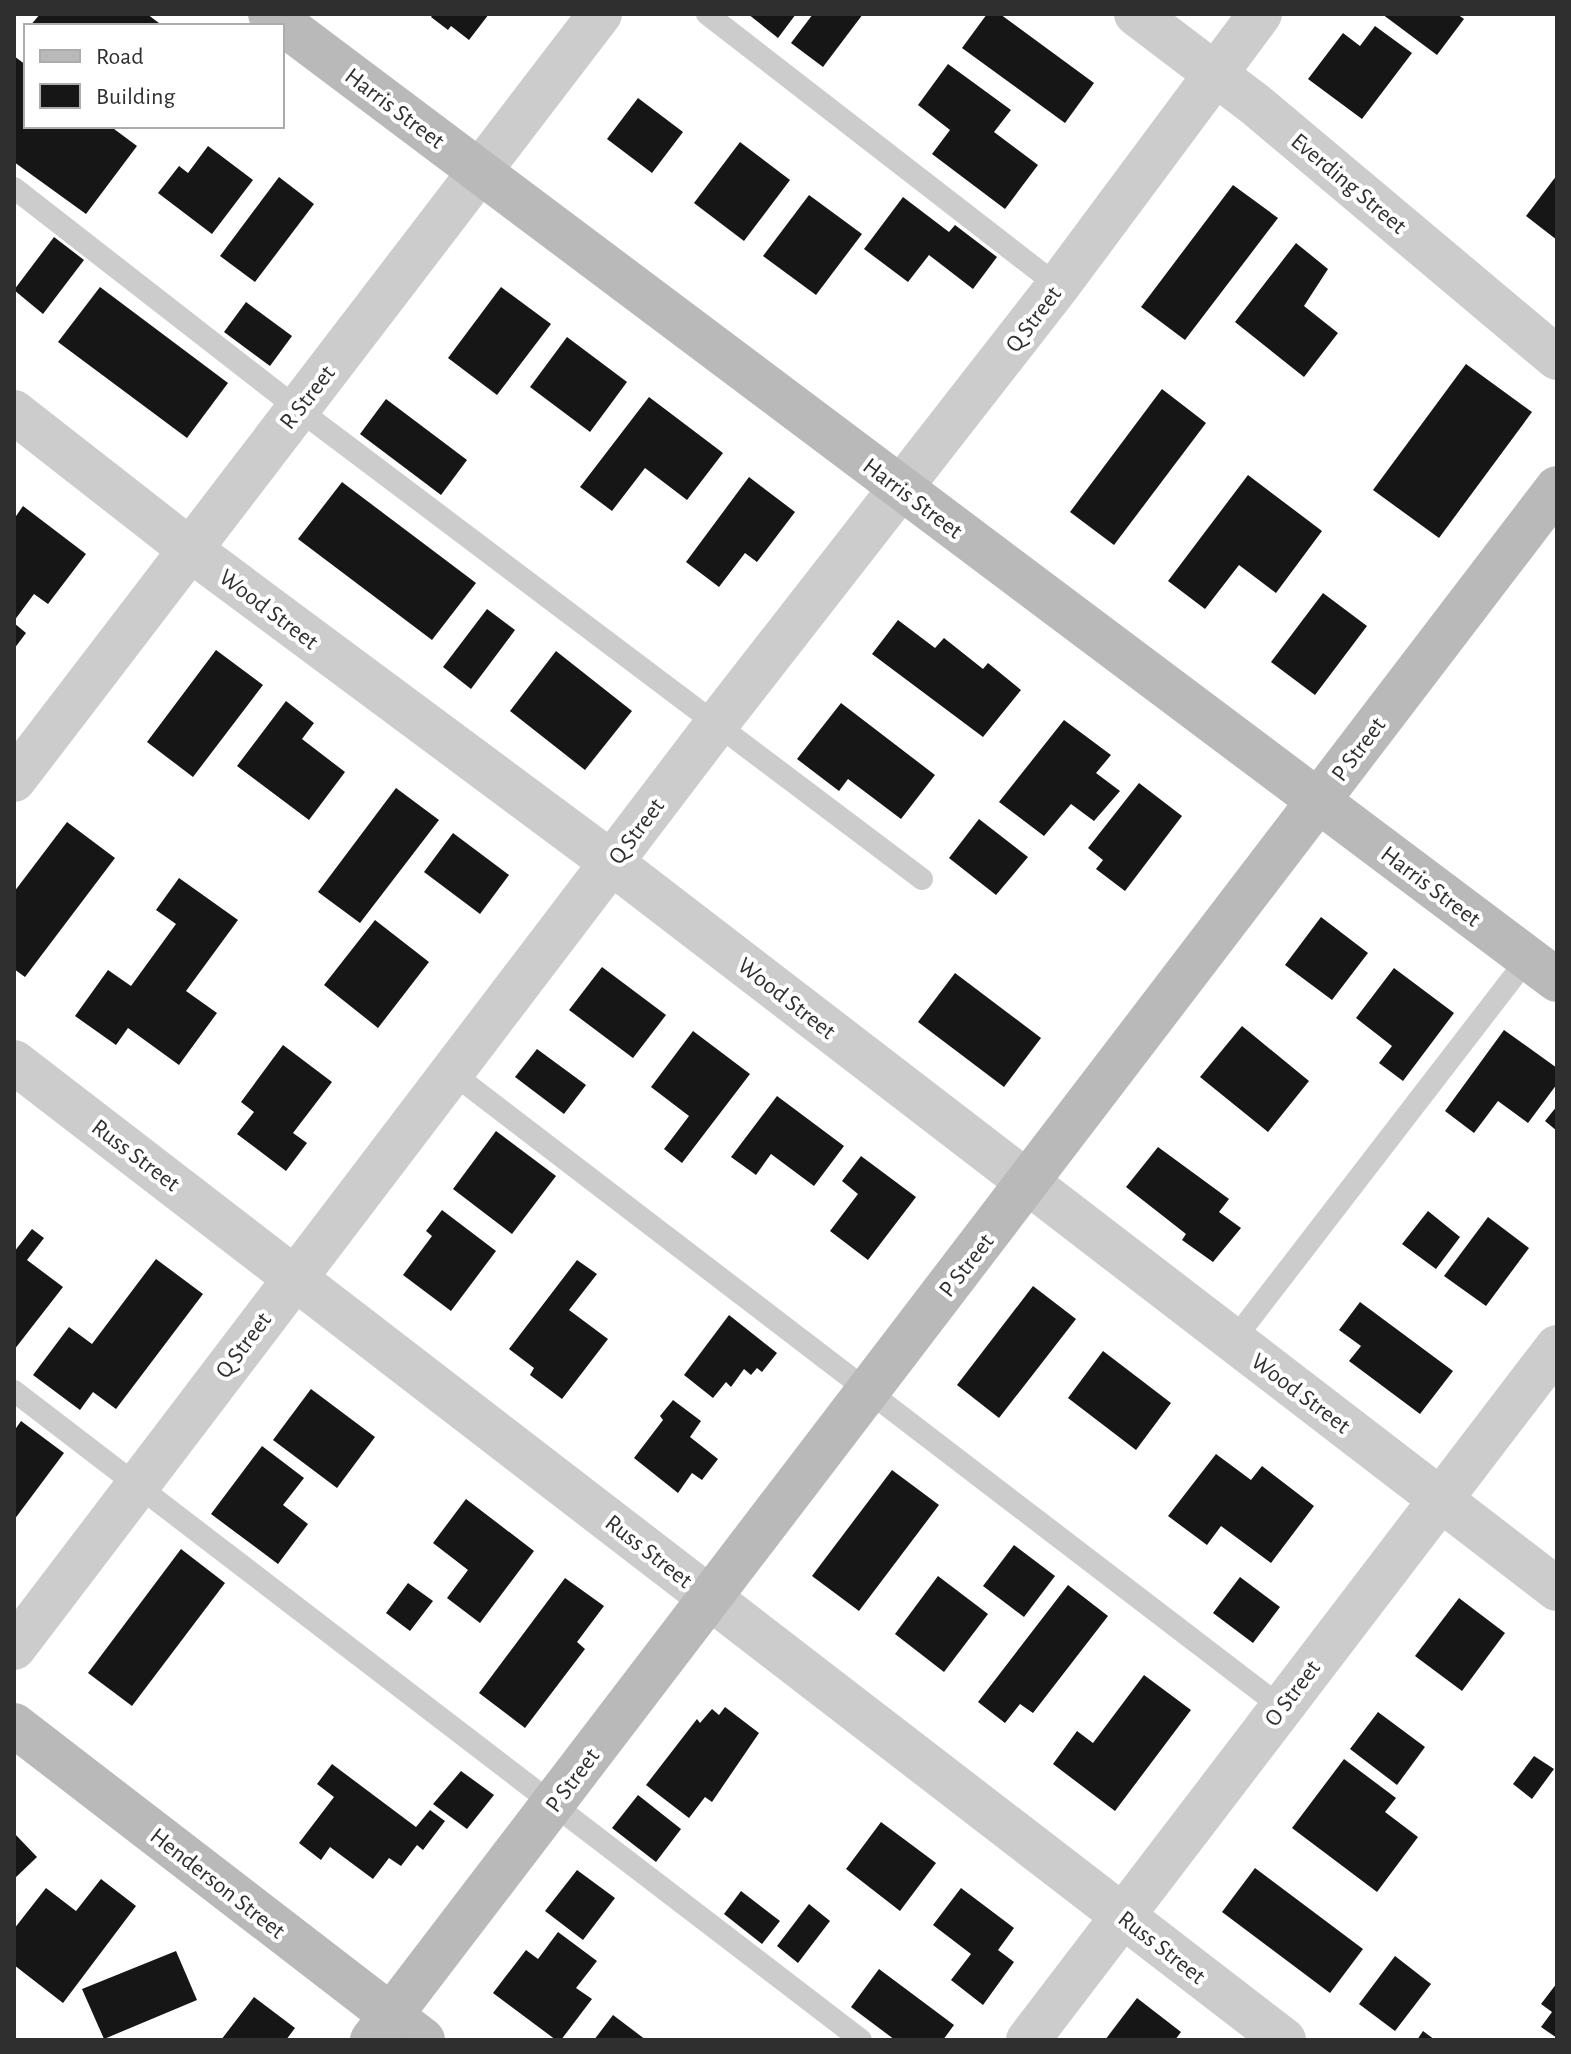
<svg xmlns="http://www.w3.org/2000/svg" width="1571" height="2054" viewBox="0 0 1571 2054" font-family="'Alegreya Sans',sans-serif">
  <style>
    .building { fill: #161616 }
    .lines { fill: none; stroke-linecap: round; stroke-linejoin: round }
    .lane { stroke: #ccc; stroke-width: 22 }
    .street { stroke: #ccc; stroke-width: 44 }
    .secondary { stroke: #b9b9b9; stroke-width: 44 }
    .labels { text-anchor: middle; stroke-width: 8; stroke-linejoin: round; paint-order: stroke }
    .street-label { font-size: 24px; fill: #2f2f2f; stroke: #fff }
  </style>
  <rect width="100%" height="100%" fill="#fff"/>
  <g class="building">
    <polygon points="40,14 147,14 163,26 30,26"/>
    <polygon points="433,14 489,14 469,40 451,26 448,30 431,17"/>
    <polygon points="748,14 796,14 778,38"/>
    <polygon points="813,14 863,14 823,67 791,43"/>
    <polygon points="987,14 1000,14 1094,83 1065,123 962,48"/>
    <polygon points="1382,14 1457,14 1464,19 1437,55"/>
    <polygon points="1375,26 1412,53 1362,119 1308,79 1343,33 1360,46"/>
    <polygon points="14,56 26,65 26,126 110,126 137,146 86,214 14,162"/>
    <polygon points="948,64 1011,110 994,132 1038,165 1005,209 932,154 950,130 918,105"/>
    <polygon points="638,98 683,132 652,173 607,139"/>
    <polygon points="740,142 790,180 744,241 694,203"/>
    <polygon points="208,146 253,180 212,234 158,193 179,166 188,173"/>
    <polygon points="1557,175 1557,240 1526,216"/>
    <polygon points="279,177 314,204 255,282 220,256"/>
    <polygon points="1233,185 1278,218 1185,340 1141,307"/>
    <polygon points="809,195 862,234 816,295 763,256"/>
    <polygon points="903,197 949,232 955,225 997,257 973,289 929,255 908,282 864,249"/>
    <polygon points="54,237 84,260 43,314 14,290"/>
    <polygon points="1296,243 1328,269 1304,306 1338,333 1304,377 1235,322"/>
    <polygon points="100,287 228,383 187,438 58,342"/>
    <polygon points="501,287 551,324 497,395 448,358"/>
    <polygon points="246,302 292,336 270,366 224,332"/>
    <polygon points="567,337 627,382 590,432 530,387"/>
    <polygon points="1466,364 1532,412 1439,538 1373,490"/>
    <polygon points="1162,389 1206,423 1114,545 1070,512"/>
    <polygon points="649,397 723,453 687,500 645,468 612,511 580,487"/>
    <polygon points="386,399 467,460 441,495 360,434"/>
    <polygon points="1248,475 1322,531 1276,593 1239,565 1205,609 1168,581"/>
    <polygon points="749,477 795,512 757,562 745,553 719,587 686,562"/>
    <polygon points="342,482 476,583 432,640 298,539"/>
    <polygon points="23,506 86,554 48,604 34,594 14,621 14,519"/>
    <polygon points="1323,593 1367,626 1315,695 1271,662"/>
    <polygon points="487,609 515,630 471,689 443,667"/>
    <polygon points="898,620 935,648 944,638 983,669 988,663 1021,690 983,737 872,654"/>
    <polygon points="14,623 26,633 14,649"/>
    <polygon points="216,650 263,685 193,777 147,742"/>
    <polygon points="556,651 632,711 585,770 510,711"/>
    <polygon points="286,701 314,723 302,739 345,772 309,820 237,766"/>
    <polygon points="841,703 935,775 901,819 848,779 839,791 797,759"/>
    <polygon points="1064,720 1111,755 1096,773 1120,791 1094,821 1071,804 1044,836 999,802"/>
    <polygon points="1139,783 1182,816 1125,891 1096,869 1103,860 1088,848"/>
    <polygon points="396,788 439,820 360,923 318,892"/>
    <polygon points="979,819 1028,857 996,895 949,858"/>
    <polygon points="67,822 115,858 25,977 14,969 14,892"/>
    <polygon points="453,833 509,875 480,914 424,872"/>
    <polygon points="179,878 238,920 186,991 217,1013 179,1065 128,1028 116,1045 75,1016 108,970 131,986 176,924 156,910"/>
    <polygon points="1321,917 1368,953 1332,1000 1285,965"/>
    <polygon points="375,920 429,962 378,1028 324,985"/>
    <polygon points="602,967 666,1015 633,1058 569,1010"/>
    <polygon points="1394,968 1454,1013 1403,1081 1379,1063 1392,1046 1356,1018"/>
    <polygon points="955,973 1041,1038 1004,1087 918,1022"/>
    <polygon points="1242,1026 1309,1081 1268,1132 1200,1077"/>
    <polygon points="1504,1030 1557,1068 1557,1084 1528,1123 1498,1101 1474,1133 1445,1111"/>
    <polygon points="693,1031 750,1074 682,1163 664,1149 689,1116 651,1087"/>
    <polygon points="283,1045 332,1082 293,1133 307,1143 286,1171 237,1134 254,1112 241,1102"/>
    <polygon points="537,1049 586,1085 564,1114 515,1077"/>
    <polygon points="777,1096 844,1146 814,1186 771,1154 756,1175 731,1157"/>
    <polygon points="1557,1106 1557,1131 1545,1121"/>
    <polygon points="496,1131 556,1176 512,1234 453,1189"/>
    <polygon points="1158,1147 1229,1199 1219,1212 1241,1228 1213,1262 1182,1240 1186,1234 1126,1187"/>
    <polygon points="861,1156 916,1197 868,1260 830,1231 858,1194 842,1181"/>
    <polygon points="442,1210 496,1251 451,1311 403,1275 432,1236 426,1231"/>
    <polygon points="1428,1211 1460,1237 1436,1269 1402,1244"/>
    <polygon points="1488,1217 1529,1248 1486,1306 1444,1276"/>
    <polygon points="32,1229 44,1238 27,1260 63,1287 14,1350 14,1252"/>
    <polygon points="156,1259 203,1294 116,1409 93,1392 80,1410 33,1375 69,1327 92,1344"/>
    <polygon points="577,1260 597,1274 569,1310 608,1339 562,1399 530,1375 534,1368 509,1349"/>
    <polygon points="1033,1286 1076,1319 999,1418 957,1385"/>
    <polygon points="1360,1302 1453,1371 1420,1414 1349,1361 1361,1346 1339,1330"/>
    <polygon points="729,1315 777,1353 762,1372 757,1368 751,1375 744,1369 731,1387 726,1382 713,1398 684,1375"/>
    <polygon points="1103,1351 1171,1403 1136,1450 1068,1398"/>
    <polygon points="311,1389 375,1437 337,1488 273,1440"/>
    <polygon points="673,1400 701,1421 690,1437 718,1459 702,1480 692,1473 678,1493 634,1458 663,1420 660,1416"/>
    <polygon points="21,1421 64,1453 14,1520 14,1431"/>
    <polygon points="262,1446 304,1478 283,1505 308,1524 278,1564 211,1514"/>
    <polygon points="1216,1454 1251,1480 1262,1466 1314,1506 1271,1563 1221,1526 1207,1545 1168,1516"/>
    <polygon points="892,1470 939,1505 859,1611 812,1576"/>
    <polygon points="466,1499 534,1551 480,1623 447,1598 468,1570 433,1543"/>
    <polygon points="1014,1545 1055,1576 1024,1617 983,1586"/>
    <polygon points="181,1549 225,1583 132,1706 88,1673"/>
    <polygon points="938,1576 988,1614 944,1672 895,1634"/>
    <polygon points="1240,1577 1280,1607 1253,1643 1213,1613"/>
    <polygon points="565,1578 604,1606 577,1642 585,1649 525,1728 479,1693"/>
    <polygon points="408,1583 433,1601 410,1631 386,1613"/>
    <polygon points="1068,1585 1108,1616 1033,1713 1020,1704 1005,1723 978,1702"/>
    <polygon points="1459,1598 1505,1633 1462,1691 1415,1656"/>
    <polygon points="1144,1675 1191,1710 1115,1811 1053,1764 1077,1731 1093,1743"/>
    <polygon points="725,1707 759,1733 712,1802 705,1797 689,1818 646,1785 697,1719 700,1723 712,1709 719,1715"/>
    <polygon points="1378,1712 1425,1747 1397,1785 1350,1749"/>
    <polygon points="1534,1756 1554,1769 1532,1799 1513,1784"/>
    <polygon points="1344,1759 1396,1798 1385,1812 1418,1837 1377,1892 1292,1828"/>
    <polygon points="332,1764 416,1827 430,1810 445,1821 423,1850 417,1845 401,1866 389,1858 373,1879 330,1847 321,1860 299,1843 334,1797 317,1784"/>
    <polygon points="461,1771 494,1795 467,1829 433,1804"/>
    <polygon points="638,1795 681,1829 656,1862 612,1828"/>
    <polygon points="881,1822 936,1863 900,1911 846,1869"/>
    <polygon points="14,1833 37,1857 14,1879"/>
    <polygon points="1255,1868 1363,1949 1330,1993 1222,1912"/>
    <polygon points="577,1870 615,1898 583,1940 545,1911"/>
    <polygon points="101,1879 136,1906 63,2003 14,1965 14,1929 46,1888 76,1911"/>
    <polygon points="961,1888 1014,1928 998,1950 1014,1962 983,2005 951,1980 971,1954 933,1925"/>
    <polygon points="741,1891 780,1921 762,1944 724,1914"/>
    <polygon points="809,1904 830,1921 798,1963 777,1946"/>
    <polygon points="558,1932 597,1961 576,1988 592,1999 561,2040 556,2040 493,1993 526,1950 538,1959"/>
    <polygon points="176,1951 197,2000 104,2039 82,1989"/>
    <polygon points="1395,1956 1431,1984 1395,2031 1359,2004"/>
    <polygon points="879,1969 954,2025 943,2040 895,2040 851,2007"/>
    <polygon points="1557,1983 1557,2038 1541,2027 1552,2012 1541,2004"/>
    <polygon points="254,1997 295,2028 286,2040 221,2040"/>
    <polygon points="1137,1998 1181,2032 1175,2040 1105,2040"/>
    <polygon points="613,2015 646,2040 594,2040"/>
    <polygon points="1423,2031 1435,2040 1417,2040"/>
  </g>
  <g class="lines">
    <g class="lane">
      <polyline points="707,14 1058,286"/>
      <polyline points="14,188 298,409 922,879"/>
      <polyline points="451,1072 1281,1707"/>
      <polyline points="1233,1341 1528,958"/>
      <polyline points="14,1391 861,2040"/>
    </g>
    <g class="street">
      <polyline points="1136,14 1256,105 1557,358"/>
      <polyline points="14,412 188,548 612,863 1557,1589"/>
      <polyline points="14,780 600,14"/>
      <polyline points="14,1062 1284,2040"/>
      <polyline points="14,1648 715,726 1058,286 1260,14"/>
      <polyline points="1028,2040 1557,1347"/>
    </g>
    <g class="secondary">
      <polyline points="270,14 1557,980"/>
      <polyline points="14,1725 423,2040"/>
      <polyline points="372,2040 1557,488"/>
    </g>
  </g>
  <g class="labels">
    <g class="street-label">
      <text transform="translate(395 108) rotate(37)" y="8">Harris Street</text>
      <text transform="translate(1349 183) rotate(40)" y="8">Everding Street</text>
      <text transform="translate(1033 319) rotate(-53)" y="8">Q Street</text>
      <text transform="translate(307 397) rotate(-52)" y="8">R Street</text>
      <text transform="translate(913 498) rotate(37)" y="8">Harris Street</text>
      <text transform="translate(269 609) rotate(37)" y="8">Wood Street</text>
      <text transform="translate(1358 749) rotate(-53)" y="8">P Street</text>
      <text transform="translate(636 831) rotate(-53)" y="8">Q Street</text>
      <text transform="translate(1431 886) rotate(37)" y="8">Harris Street</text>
      <text transform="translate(787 998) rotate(38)" y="8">Wood Street</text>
      <text transform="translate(136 1155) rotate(37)" y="8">Russ Street</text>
      <text transform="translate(966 1265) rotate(-52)" y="8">P Street</text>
      <text transform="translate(243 1345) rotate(-53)" y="8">Q Street</text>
      <text transform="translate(1301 1393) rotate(37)" y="8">Wood Street</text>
      <text transform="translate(649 1551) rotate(38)" y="8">Russ Street</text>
      <text transform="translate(1292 1693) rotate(-53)" y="8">O Street</text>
      <text transform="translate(572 1780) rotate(-53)" y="8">P Street</text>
      <text transform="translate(218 1883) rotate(38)" y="8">Henderson Street</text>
      <text transform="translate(1162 1947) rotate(38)" y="8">Russ Street</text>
    </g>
  </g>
  <rect width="1571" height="2054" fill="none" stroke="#2f2f2f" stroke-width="32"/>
  <rect x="24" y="24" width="260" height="104" fill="#ffffff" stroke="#acacac" stroke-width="2"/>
  <rect x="40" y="50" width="40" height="12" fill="#b9b9b9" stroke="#acacac" stroke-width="2"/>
  <text x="96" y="64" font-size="24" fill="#2f2f2f">Road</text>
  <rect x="40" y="84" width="40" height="24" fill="#161616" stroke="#acacac" stroke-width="2"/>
  <text x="96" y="104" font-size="24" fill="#2f2f2f">Building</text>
</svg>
